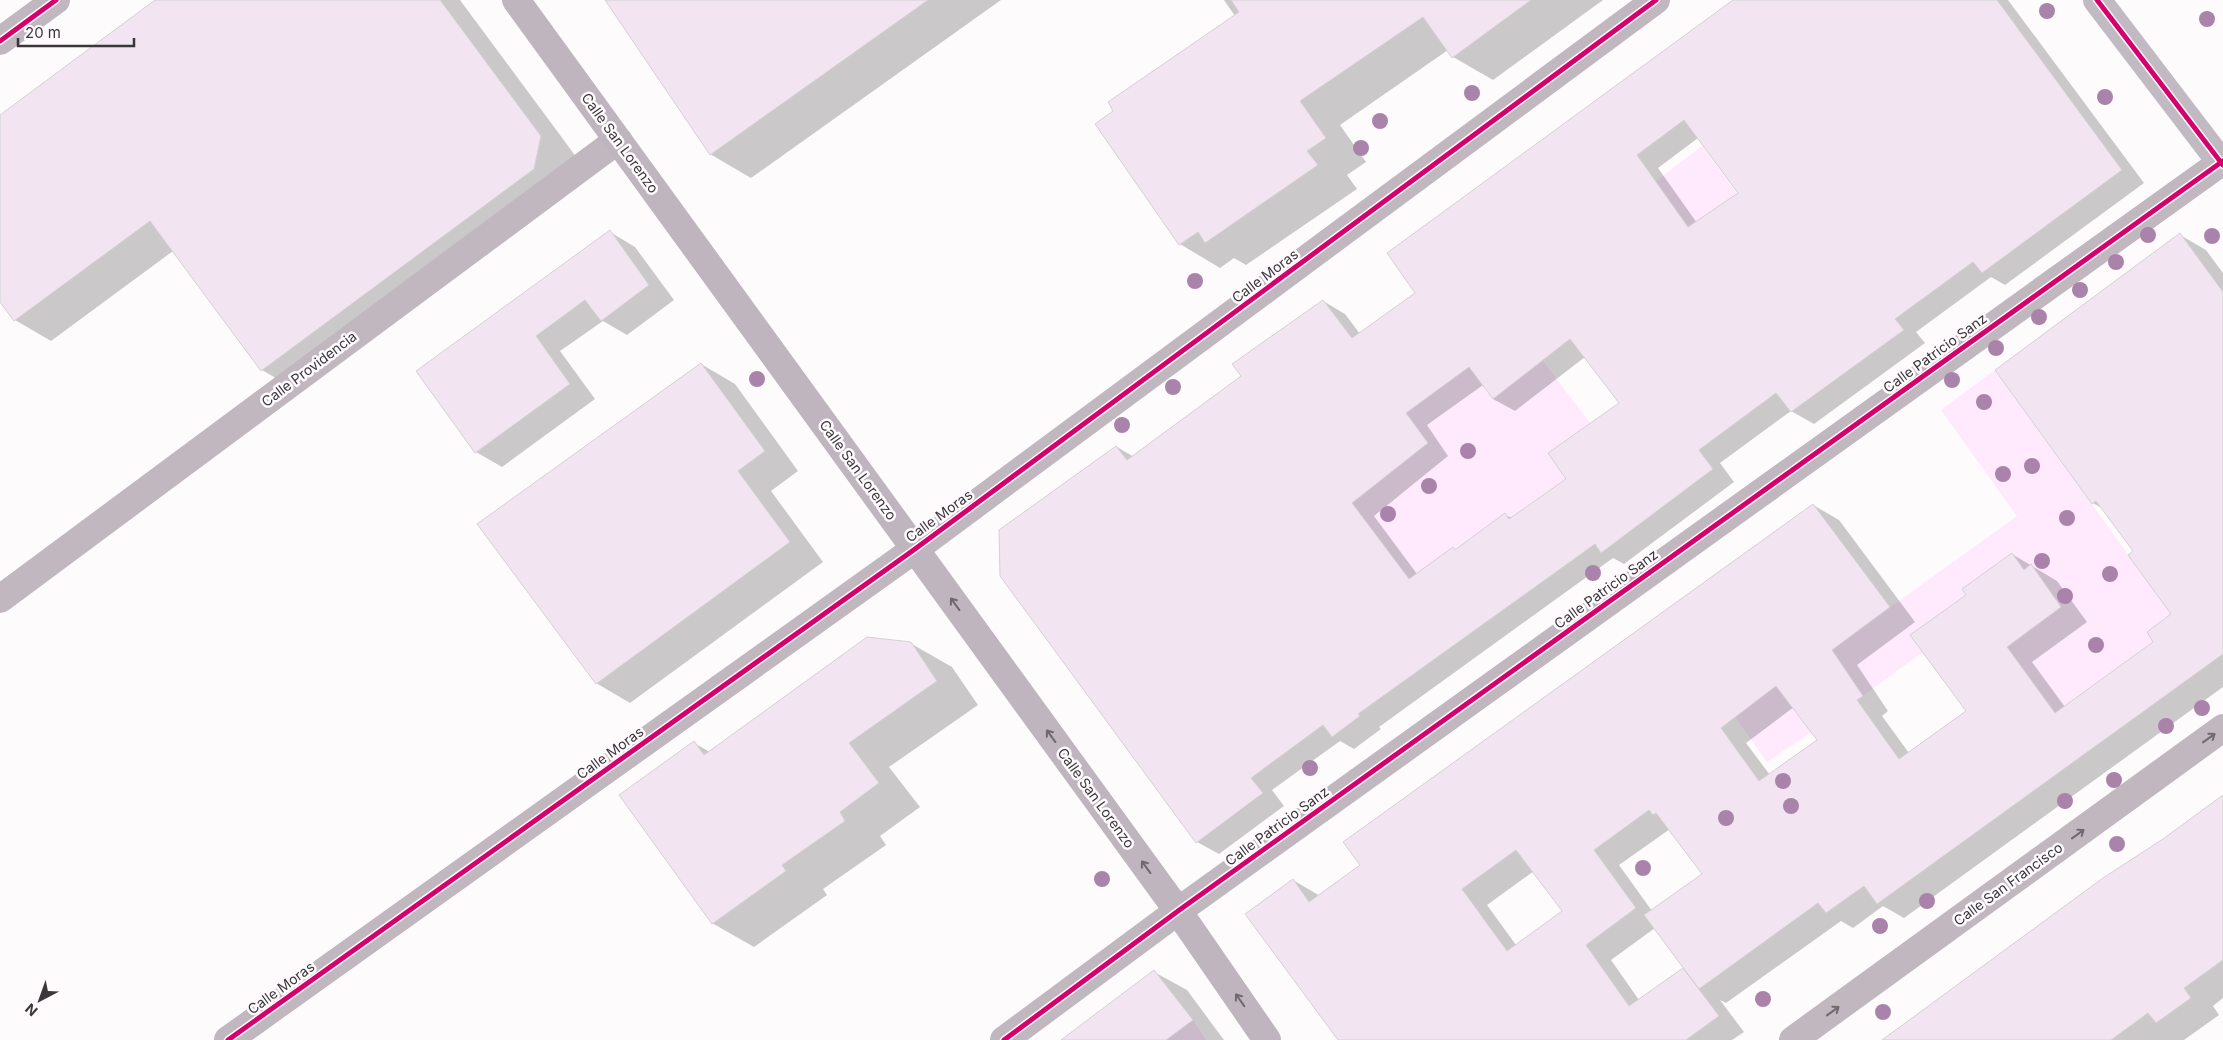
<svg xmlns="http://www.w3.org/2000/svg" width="2223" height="1040" viewBox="0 0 2223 1040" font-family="Inter,sans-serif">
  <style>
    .green { fill: #fee9fd }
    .shadow { fill: #0003; fill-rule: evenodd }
    .building { fill: #f2e4f1; stroke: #d4d1d3; fill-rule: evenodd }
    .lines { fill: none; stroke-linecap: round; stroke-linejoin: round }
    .street { stroke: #c0b7bf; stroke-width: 28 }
    .secondary { stroke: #beb5be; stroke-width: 28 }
    .primary { stroke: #c2bac2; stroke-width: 28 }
    .cycleway-casing { stroke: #fffafe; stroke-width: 8 }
    .cycleway { stroke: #d6006c; stroke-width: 5 }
    .tree { fill: #aa83aa }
    .oneway { stroke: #6f696f }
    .oneway2 { stroke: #706a6f }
    .labels { text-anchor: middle; stroke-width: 5; stroke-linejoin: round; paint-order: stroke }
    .street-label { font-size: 14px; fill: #3a373a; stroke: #fffafe }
  </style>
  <rect width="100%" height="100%" fill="#fefbfd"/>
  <g class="green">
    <polygon points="1702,146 1737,194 1689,229 1655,182"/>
    <polygon points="1543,361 1590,423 1548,453 1566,479 1528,505 1514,525 1505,513 1460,557 1453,547 1434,561 1480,626 1457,643 1367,522 1294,446 1427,443 1406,413 1469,367 1492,399"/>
    <polygon points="1995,370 2171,614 2147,632 2171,665 2122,664 2055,713 2007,647 2061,607 2031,565 2024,570 2012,553 1962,589 1966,595 1911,635 1923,652 1863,696 1849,675 1822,725 1767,762 1735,717 1743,698 1831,650 2017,516 1941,410"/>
    <polygon points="1193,1020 1206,1040 1166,1040"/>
  </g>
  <g class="shadow">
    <polygon points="157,0 460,0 577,158 298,391 262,370 173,251 51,341 15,320 0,300 0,116"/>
    <polygon points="606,0 1001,0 751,178 710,154"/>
    <polygon points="1224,0 1603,0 1493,80 1453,57 1448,50 1340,125 1366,162 1347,175 1357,189 1246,265 1234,258 1220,268 1180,244 1235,16"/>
    <path d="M1734,0H2008L2144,183L2005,285L1991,277L1916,332L1925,343L1814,424L1791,411L1720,463L1734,482L1624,564L1613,558L1379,727L1381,729L1354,749L1340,741L1272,790L1284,806L1219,854L1197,842L1117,447L1134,457L1243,377L1323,301L1345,314L1360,334L1417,293ZM1698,138L1740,193L1697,223L1658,168ZM1585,357L1620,403L1568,479L1512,518L1505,515L1456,551L1453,549L1417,574L1374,516L1448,456L1427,425L1483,385L1493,399L1515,411Z"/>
    <polygon points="610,232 635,247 674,300 627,335 603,321 560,351 595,399 502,467 476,452 418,371"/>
    <path d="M2180,235L2206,250L2223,273V687L1904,918L1883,906L1853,928L1841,921L1726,1003L1720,1000L1744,1032L1732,1040H1339L1293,880L1320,896L1362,866L1813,505L1839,520L1915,622L1857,665L1888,711L1882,716L1909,753L1968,711L1967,595L2012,554L2057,581L2087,622L2032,662L2065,707L2155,642L2173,615L2135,551L2105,510L2093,503ZM1794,707L1819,740L1770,775L1746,743ZM1670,829L1704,875L1652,911L1619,865ZM1534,871L1564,911L1516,945L1487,905ZM1655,928L1689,973L1683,969L1639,1000L1611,960Z"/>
    <polygon points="701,364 735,384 798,471 771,491 823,562 630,703 596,683"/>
    <polygon points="910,643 952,667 978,705 889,767 920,807 880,836 886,845 823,889 827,895 754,947 712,923 694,743 710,752"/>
    <polygon points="2223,798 2223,998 2213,1006 2219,1015 2184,1040 1883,1040"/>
    <polygon points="1154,972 1187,990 1224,1040 1063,1040"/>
  </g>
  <g class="building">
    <polygon points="155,0 440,0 541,136 534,169 261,371 150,221 14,321 0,302 0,115"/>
    <polygon points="605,0 928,0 710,155"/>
    <polygon points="1231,0 1531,0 1452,58 1423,17 1300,101 1326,138 1307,151 1318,165 1205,243 1198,232 1179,245 1095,124 1113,111 1108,102 1239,12"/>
    <path d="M1733,0H1997L2122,170L1982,273L1973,262L1895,319L1904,330L1791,412L1776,393L1699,450L1713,469L1601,553L1595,544L1358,714L1360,716L1332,737L1323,725L1251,778L1263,793L1196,843L1000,576L999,530L1116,446L1127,460L1241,376L1232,364L1323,300L1352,338L1415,293L1387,253ZM1684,120L1738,193L1688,227L1637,155ZM1570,339L1619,403L1548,453L1566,479L1509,519L1505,513L1455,550L1453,547L1409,579L1352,503L1428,443L1406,413L1469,367L1493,399Z"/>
    <polygon points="610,230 649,285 601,321 585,300 536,336 570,384 475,453 416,371"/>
    <path d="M2180,233L2223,292V654L1877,904L1864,886L1826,913L1818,903L1699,989L1644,915L1702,874L1656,813L1653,815L1649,810L1594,850L1636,908L1586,945L1629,1006L1683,968L1719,1016L1686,1040H1338L1245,914L1293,879L1309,902L1360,865L1343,842L1813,504L1890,607L1832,650L1863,696L1857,700L1899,759L1966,711L1910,635L1966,595L1962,589L2012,553L2024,570L2031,564L2061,607L2007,647L2055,713L2153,642L2147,632L2171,614L2128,555L2133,551L2096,501L2092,504L1995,370ZM1776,686L1817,740L1759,781L1721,728ZM1516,850L1562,911L1507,951L1462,889Z"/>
    <polygon points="701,363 765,451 738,471 790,542 596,684 477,524"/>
    <polygon points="867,637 911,642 937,681 849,743 879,783 840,812 845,821 782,865 786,871 712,924 619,795 694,741 704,755"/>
    <polygon points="2223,795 2223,960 2184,988 2191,998 2156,1023 2148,1013 2111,1040 1882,1040 2103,878 2163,839"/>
    <polygon points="1154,970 1193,1020 1166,1040 1061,1040"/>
  </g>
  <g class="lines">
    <g class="street">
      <polyline points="0,41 56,0"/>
      <polyline points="0,599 618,140"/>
      <polyline points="228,1040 915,549 1656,0"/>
      <polyline points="1004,1040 1178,911 2223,161"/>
      <polyline points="1793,1040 2223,728"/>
    </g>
    <polyline class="secondary" points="516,0 1178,911 1267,1040"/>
    <polyline class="primary" points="2097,0 2223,165"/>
    <defs>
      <g id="cycleway">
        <polyline points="2097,0 2223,165"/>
        <polyline points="0,41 56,0"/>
        <polyline points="228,1040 915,549 1656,0"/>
        <polyline points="1004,1040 1178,911 2223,161"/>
      </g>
    </defs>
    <use href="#cycleway" class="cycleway-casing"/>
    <use href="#cycleway" class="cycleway"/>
  </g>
  <g class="tree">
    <circle cx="2047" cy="11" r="8"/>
    <circle cx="2207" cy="19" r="8"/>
    <circle cx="1472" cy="93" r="8"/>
    <circle cx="2105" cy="97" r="8"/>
    <circle cx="1380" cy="121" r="8"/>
    <circle cx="1361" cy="148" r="8"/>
    <circle cx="2148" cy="235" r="8"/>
    <circle cx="2212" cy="236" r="8"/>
    <circle cx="2116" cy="262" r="8"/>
    <circle cx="1195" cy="281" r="8"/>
    <circle cx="2080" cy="290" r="8"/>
    <circle cx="2039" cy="317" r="8"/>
    <circle cx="1996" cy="348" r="8"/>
    <circle cx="757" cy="379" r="8"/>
    <circle cx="1952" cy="380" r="8"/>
    <circle cx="1173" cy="387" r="8"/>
    <circle cx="1984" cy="402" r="8"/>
    <circle cx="1122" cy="425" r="8"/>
    <circle cx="1468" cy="451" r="8"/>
    <circle cx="2032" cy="466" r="8"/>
    <circle cx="2003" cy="474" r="8"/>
    <circle cx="1429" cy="486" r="8"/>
    <circle cx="1388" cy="514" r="8"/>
    <circle cx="2067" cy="518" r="8"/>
    <circle cx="2042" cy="561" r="8"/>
    <circle cx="1593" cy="573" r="8"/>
    <circle cx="2110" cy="574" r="8"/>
    <circle cx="2065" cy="596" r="8"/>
    <circle cx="2096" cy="645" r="8"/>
    <circle cx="2202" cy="708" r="8"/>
    <circle cx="2166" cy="726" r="8"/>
    <circle cx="1310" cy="768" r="8"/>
    <circle cx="2114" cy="780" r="8"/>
    <circle cx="1783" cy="781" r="8"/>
    <circle cx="2065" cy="801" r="8"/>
    <circle cx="1791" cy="806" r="8"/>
    <circle cx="1726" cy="818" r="8"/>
    <circle cx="2117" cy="844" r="8"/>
    <circle cx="1643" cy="868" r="8"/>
    <circle cx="1102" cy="879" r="8"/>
    <circle cx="1927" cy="901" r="8"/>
    <circle cx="1880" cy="926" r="8"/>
    <circle cx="1763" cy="999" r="8"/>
    <circle cx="1883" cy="1012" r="8"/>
  </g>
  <defs><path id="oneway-shaft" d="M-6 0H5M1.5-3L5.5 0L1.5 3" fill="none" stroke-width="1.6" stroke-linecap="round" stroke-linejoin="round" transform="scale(1.25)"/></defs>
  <g class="oneway">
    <use href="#oneway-shaft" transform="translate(955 604) rotate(-126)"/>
    <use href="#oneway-shaft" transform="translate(1051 736) rotate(-126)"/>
    <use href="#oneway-shaft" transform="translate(1146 867) rotate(-126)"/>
    <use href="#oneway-shaft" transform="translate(1240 1000) rotate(-125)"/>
  </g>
  <g class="oneway2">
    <use href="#oneway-shaft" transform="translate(2209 738) rotate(-36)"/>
    <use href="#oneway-shaft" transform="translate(2078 834) rotate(-36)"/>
    <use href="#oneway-shaft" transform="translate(1833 1011) rotate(-36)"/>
  </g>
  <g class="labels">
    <g class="street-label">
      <text transform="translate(620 143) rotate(54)" y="5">Calle San Lorenzo</text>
      <text transform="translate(1265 276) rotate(-37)" y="5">Calle Moras</text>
      <text transform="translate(1935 353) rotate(-36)" y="5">Calle Patricio Sanz</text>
      <text transform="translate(309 369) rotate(-37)" y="5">Calle Providencia</text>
      <text transform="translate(858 470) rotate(54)" y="5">Calle San Lorenzo</text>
      <text transform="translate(939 516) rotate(-36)" y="5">Calle Moras</text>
      <text transform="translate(1606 589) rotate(-36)" y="5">Calle Patricio Sanz</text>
      <text transform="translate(610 753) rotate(-36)" y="5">Calle Moras</text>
      <text transform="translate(1096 798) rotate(54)" y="5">Calle San Lorenzo</text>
      <text transform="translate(1277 826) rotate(-36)" y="5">Calle Patricio Sanz</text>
      <text transform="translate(2008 884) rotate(-36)" y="5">Calle San Francisco</text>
      <text transform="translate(281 988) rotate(-36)" y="5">Calle Moras</text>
    </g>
  </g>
  <g transform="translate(40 1000) rotate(221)" stroke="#fffafe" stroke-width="4" paint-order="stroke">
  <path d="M0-4L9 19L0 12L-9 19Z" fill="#3a373a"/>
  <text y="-8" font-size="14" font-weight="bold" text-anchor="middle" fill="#3a373a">N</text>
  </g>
  <path d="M18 38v8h116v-8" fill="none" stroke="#3a373a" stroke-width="2.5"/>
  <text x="25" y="38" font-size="15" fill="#3a373a" stroke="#fffafe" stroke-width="4" paint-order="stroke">20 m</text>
</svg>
